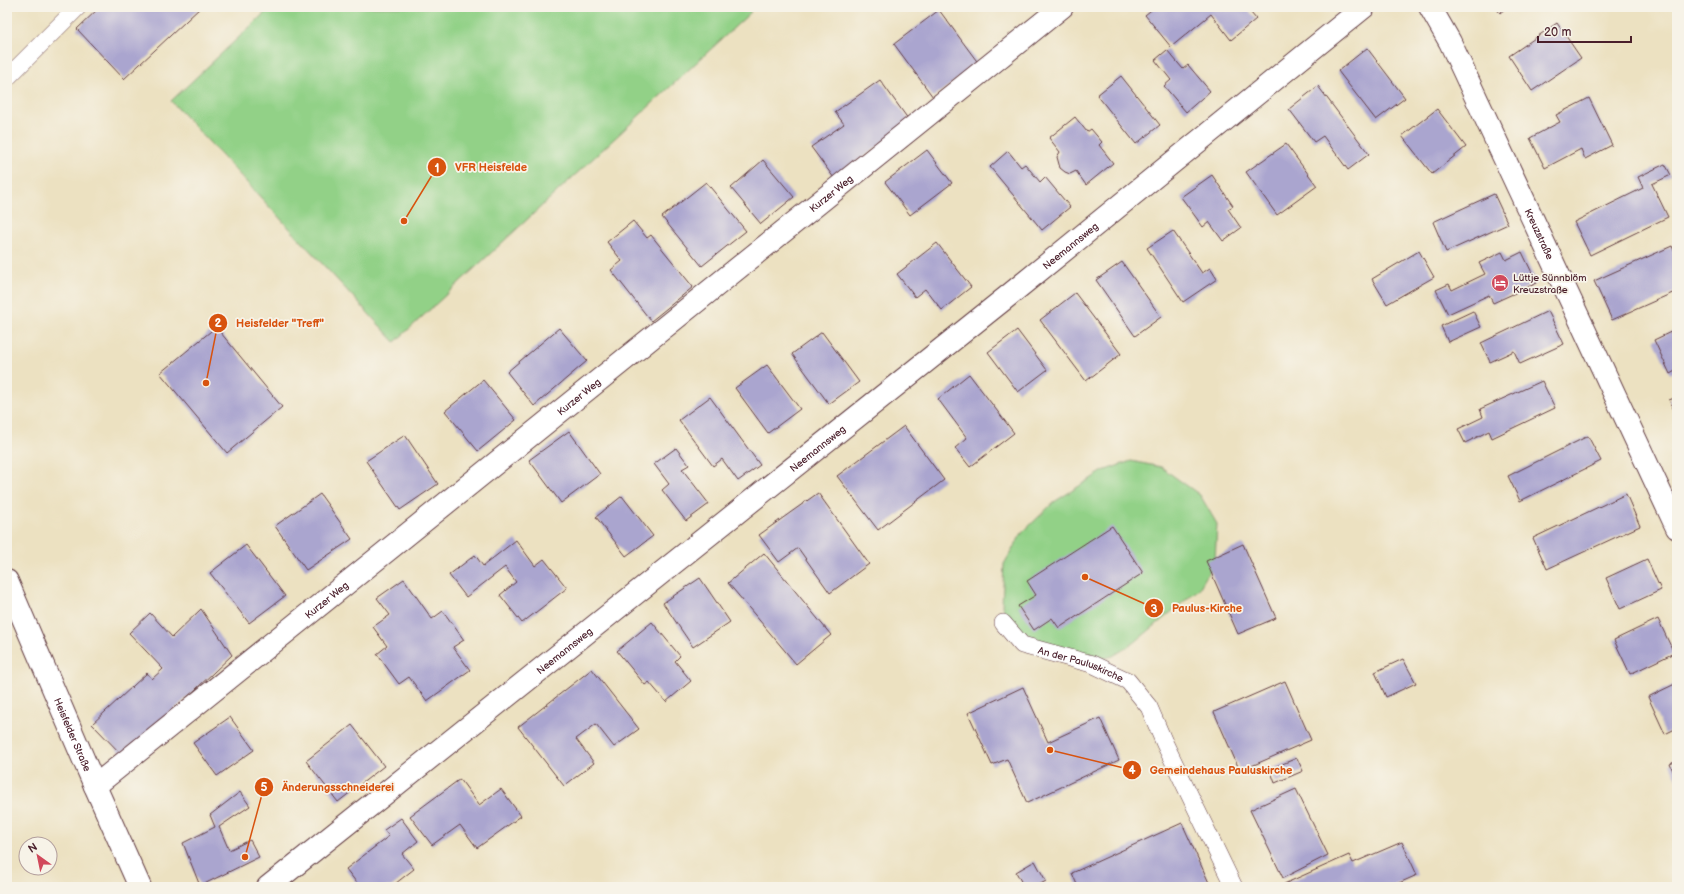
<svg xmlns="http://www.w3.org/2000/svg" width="1684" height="894" viewBox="0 0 1684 894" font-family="'Balsamiq Sans',sans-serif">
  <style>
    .green { fill: #92d187; stroke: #6e7859 }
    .building { fill: #aaa5cf }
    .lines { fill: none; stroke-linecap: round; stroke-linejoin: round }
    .lane-casing { stroke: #623c42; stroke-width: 18 }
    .street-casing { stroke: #623c42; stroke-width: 24 }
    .primary-casing { stroke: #623c42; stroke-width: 24 }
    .lane { stroke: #fff; stroke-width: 17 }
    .street { stroke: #fff; stroke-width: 22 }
    .primary { stroke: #fff; stroke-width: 22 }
    .labels { text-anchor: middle; stroke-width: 3.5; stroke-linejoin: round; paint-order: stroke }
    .street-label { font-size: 10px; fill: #4a1f2b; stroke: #f7f3e8 }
    .poi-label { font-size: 10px; fill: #4a1f2b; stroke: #f7f3e8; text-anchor: start }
    .leader { fill: none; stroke: #d8530f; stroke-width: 1.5 }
    .callout-dot { fill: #d8530f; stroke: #f7f3e8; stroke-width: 1.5 }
    .mark-label { font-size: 12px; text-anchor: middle; font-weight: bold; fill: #fff }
    .callout-label { font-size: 11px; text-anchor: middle; font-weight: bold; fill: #d8530f; stroke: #f7f3e8; stroke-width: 3.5; stroke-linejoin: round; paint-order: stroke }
  </style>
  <rect width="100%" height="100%" fill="#f7f3e8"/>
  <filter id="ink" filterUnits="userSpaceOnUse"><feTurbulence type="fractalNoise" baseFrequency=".025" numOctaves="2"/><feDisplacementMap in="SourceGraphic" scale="8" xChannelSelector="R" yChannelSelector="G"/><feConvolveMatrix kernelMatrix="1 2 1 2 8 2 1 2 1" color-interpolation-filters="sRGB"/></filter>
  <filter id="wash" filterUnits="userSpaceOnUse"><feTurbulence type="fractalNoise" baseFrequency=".012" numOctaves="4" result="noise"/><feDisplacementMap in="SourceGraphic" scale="16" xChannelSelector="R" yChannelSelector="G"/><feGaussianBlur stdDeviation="0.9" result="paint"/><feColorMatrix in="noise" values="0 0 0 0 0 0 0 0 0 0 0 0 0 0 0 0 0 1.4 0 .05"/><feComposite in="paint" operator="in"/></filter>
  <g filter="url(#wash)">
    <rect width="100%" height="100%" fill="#ece1c1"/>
    <g class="green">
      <polygon points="271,7 746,7 751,12 395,342 171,101"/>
      <polygon points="1131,461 1161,467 1200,495 1217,524 1215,561 1199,589 1134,643 1113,656 1098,660 1028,641 1009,619 1002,606 1004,564 1022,533 1054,502 1103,471"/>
    </g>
    <g id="blocks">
      <g class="building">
        <polygon points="100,7 201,7 124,79 77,29"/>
        <polygon points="1155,7 1246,7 1256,19 1231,40 1211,14 1171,47 1145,15"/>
        <polygon points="1495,7 1507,7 1500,13"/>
        <polygon points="939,10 979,64 933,97 894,44"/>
        <polygon points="1557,23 1581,58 1532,91 1509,56"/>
        <polygon points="1367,48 1405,98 1376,120 1338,71"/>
        <polygon points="1167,50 1183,69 1188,65 1210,91 1186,112 1164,86 1171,80 1155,60"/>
        <polygon points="1121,76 1160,125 1136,144 1097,95"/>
        <polygon points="880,80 911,123 834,178 811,147 844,124 835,112"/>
        <polygon points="1318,86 1369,154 1348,170 1323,136 1314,142 1289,109"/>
        <polygon points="1589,98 1612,145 1585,159 1581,149 1545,168 1530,138 1560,122 1556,115"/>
        <polygon points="1437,109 1466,147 1432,174 1402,136"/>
        <polygon points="1075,117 1087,132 1091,129 1102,142 1099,145 1113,163 1086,185 1076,171 1070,174 1065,172 1060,168 1057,157 1060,152 1049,138"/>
        <polygon points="1286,144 1317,186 1277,215 1246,172"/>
        <polygon points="927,150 952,183 910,215 885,182"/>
        <polygon points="1008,151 1021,167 1025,164 1040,182 1045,177 1070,207 1042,230 990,167"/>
        <polygon points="763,160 794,197 761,224 731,188"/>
        <polygon points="1665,164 1671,175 1652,184 1668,217 1590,255 1574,222 1643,188 1638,177"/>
        <polygon points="1212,175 1233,206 1228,209 1241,228 1223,241 1209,222 1203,227 1181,197"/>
        <polygon points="706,182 746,231 702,266 662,217"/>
        <polygon points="1494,194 1508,224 1446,252 1433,222"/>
        <polygon points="633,221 647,238 651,235 693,287 651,321 611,270 622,261 607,242"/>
        <polygon points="1173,231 1202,273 1210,268 1217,279 1183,302 1147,248"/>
        <polygon points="937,243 971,287 942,310 925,289 915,297 897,274"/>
        <polygon points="1672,246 1677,257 1677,291 1612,320 1594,281"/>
        <polygon points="1419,251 1434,277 1387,304 1372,279"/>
        <polygon points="1502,252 1506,260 1522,252 1537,283 1493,303 1489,295 1448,314 1436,290 1449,284 1452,290 1485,274 1479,263"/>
        <polygon points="1122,262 1161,317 1135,336 1096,280"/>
        <polygon points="1075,293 1121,354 1086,381 1040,320"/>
        <polygon points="1473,311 1481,327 1448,342 1441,326"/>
        <polygon points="1548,311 1564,344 1520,364 1514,351 1490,362 1481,343"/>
        <polygon points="216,327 282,407 227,453 160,373"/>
        <polygon points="559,328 587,361 534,406 507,372"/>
        <polygon points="1677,329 1677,370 1670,374 1654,340"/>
        <polygon points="1017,330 1047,370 1018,392 988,352"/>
        <polygon points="822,332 859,382 829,404 792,354"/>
        <polygon points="767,365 800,409 768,433 735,388"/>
        <polygon points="969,374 1014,433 970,467 955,448 967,438 938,399"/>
        <polygon points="483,380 516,420 478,451 445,411"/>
        <polygon points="1542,381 1555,408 1492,438 1489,431 1465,443 1458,429 1483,417 1480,409"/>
        <polygon points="710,397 760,465 738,481 722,459 713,466 679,420"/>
        <polygon points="1677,397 1677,416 1669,400"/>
        <polygon points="904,426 944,480 878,530 837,476"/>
        <polygon points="569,431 600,474 561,503 529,460"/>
        <polygon points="405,435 438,484 400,510 366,461"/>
        <polygon points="1588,436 1601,461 1520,501 1508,476"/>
        <polygon points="676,448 689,465 682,469 709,504 686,521 662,490 669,484 654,464"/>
        <polygon points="818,493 869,564 830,593 798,548 779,562 759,535"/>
        <polygon points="320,494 352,539 306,570 275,526"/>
        <polygon points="1626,494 1640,526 1547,569 1533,538"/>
        <polygon points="622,496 653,536 626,556 596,517"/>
        <polygon points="1112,526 1143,573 1059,628 1052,618 1034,630 1018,606 1036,595 1027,581"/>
        <polygon points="516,540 535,566 544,559 567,588 522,623 500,595 516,582 505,567 466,597 449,575 475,555 483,566"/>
        <polygon points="1243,544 1276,618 1238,634 1206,561"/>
        <polygon points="246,545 285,596 249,623 210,573"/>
        <polygon points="764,553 831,635 796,664 728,583"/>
        <polygon points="1647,559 1661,590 1620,609 1606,578"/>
        <polygon points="700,578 730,622 693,647 663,603"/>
        <polygon points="404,579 432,619 443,611 464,640 453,647 470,670 427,701 409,677 399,684 377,654 387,646 373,627 390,615 377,598"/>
        <polygon points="201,609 232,655 124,757 92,724 147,673 152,679 163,669 129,633 150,613 172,637"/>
        <polygon points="1658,619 1674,653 1630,674 1614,640"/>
        <polygon points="652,622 680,656 675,661 691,681 666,702 649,682 645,685 617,651"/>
        <polygon points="1403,659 1416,683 1386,697 1375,672"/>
        <polygon points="592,669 639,729 614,747 596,724 576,739 594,763 564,786 518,727"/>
        <polygon points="1285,681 1311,740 1240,771 1214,712"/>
        <polygon points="1677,683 1677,728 1665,734 1648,697"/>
        <polygon points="1023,687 1048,742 1100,718 1119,760 1027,803 1007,759 992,765 968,713"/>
        <polygon points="230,717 254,750 217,776 193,743"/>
        <polygon points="352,725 384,766 338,802 306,761"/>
        <polygon points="1297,758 1303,771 1275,783 1270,769"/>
        <polygon points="1677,761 1677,780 1670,764"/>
        <polygon points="460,779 479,805 501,789 521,816 477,848 460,825 432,845 410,816"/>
        <polygon points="1296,789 1328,855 1283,878 1250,810"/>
        <polygon points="240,792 250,806 219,827 229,850 250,840 259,857 200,886 183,843 215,827 210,815"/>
        <polygon points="401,818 418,841 402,854 414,869 391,887 360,887 346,869 389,836 384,830"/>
        <polygon points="1182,823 1210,885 1206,887 1078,887 1072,873"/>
        <polygon points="1402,842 1417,875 1390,887 1286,887 1284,884 1349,855 1353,863"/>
        <polygon points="1035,861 1046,881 1035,887 1024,887 1016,872"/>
      </g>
    </g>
  </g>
  <g filter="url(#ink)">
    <use href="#blocks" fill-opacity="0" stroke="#623c42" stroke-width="1"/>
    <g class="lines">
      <defs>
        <g id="lane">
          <polyline points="7,78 78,7"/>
          <path id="s1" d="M1003,623L1022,645L1092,664L1128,681L1149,707L1164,742L1234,887"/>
        </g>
        <g id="street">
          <path id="s2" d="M1430,7L1450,42L1677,528"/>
          <path id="s3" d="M95,786L1062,7"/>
          <path id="s4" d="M268,887L1008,296L1364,7"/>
        </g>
        <g id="primary">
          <path id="s5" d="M7,581L95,786L140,887"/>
        </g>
      </defs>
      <use href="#lane" class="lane-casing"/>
      <use href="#street" class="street-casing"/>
      <use href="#primary" class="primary-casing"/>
      <use href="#lane" class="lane"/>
      <use href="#street" class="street"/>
      <use href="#primary" class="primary"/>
    </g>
  </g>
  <defs>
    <symbol id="hotel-disc" viewBox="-11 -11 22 22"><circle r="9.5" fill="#d1495b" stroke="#f7f3e8"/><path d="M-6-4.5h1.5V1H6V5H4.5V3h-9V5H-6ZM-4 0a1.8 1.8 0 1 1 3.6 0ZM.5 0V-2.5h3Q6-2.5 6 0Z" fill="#fff"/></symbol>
  </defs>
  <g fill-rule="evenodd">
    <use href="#hotel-disc" x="1490" y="273" width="20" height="20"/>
  </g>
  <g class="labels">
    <g class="street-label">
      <text dy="4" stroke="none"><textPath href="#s3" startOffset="945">Kurzer Weg</textPath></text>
      <text dy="4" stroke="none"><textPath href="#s2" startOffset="252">Kreuzstraße</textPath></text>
      <text dy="4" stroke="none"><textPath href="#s4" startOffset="1027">Neemannsweg</textPath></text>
      <text dy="4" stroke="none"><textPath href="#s3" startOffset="621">Kurzer Weg</textPath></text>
      <text dy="4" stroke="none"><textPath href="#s4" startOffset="703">Neemannsweg</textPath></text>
      <text dy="4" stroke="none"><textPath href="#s3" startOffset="297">Kurzer Weg</textPath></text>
      <text dy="4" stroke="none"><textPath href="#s4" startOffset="379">Neemannsweg</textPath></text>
      <text dy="4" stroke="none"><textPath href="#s1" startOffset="91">An der Pauluskirche</textPath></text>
      <text dy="4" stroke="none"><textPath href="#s5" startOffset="167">Heisfelder Straße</textPath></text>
    </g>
    <g class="poi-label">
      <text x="1513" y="281">Lüttje Sünnblöm<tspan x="1513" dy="12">Kreuzstraße</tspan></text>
    </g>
  </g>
  <path class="leader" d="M404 221L437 167M206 383L218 323M1085 577L1154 608M1050 750L1132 770M245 857L264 787"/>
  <g class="callout-dot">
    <circle cx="404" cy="221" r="4"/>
    <circle cx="206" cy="383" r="4"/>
    <circle cx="1085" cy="577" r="4"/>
    <circle cx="1050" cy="750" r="4"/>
    <circle cx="245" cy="857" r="4"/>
    <circle cx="437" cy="167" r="10"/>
    <circle cx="218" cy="323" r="10"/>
    <circle cx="1154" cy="608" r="10"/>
    <circle cx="1132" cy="770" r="10"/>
    <circle cx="264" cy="787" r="10"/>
  </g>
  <g class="mark-label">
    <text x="437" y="172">1</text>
    <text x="218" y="327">2</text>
    <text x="1154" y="613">3</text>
    <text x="1132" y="774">4</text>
    <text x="264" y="791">5</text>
  </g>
  <g class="callout-label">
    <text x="491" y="171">VFR Heisfelde</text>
    <text x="280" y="327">Heisfelder "Treff"</text>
    <text x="1207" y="612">Paulus-Kirche</text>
    <text x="1221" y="774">Gemeindehaus Pauluskirche</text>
    <text x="338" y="791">Änderungsschneiderei</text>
  </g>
  <rect width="1684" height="894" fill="none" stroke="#f7f3e8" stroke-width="24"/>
  <g transform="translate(38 856) rotate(327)"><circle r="19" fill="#f7f3e8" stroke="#b29e9c"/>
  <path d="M0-3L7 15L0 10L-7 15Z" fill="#d1495b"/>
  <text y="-6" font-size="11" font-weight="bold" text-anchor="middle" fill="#4a1f2b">N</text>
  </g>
  <path d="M1538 36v6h93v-6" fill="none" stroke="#4a1f2b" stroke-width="2"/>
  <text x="1544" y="36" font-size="12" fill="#4a1f2b" stroke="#f7f3e8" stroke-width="3" paint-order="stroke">20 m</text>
</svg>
